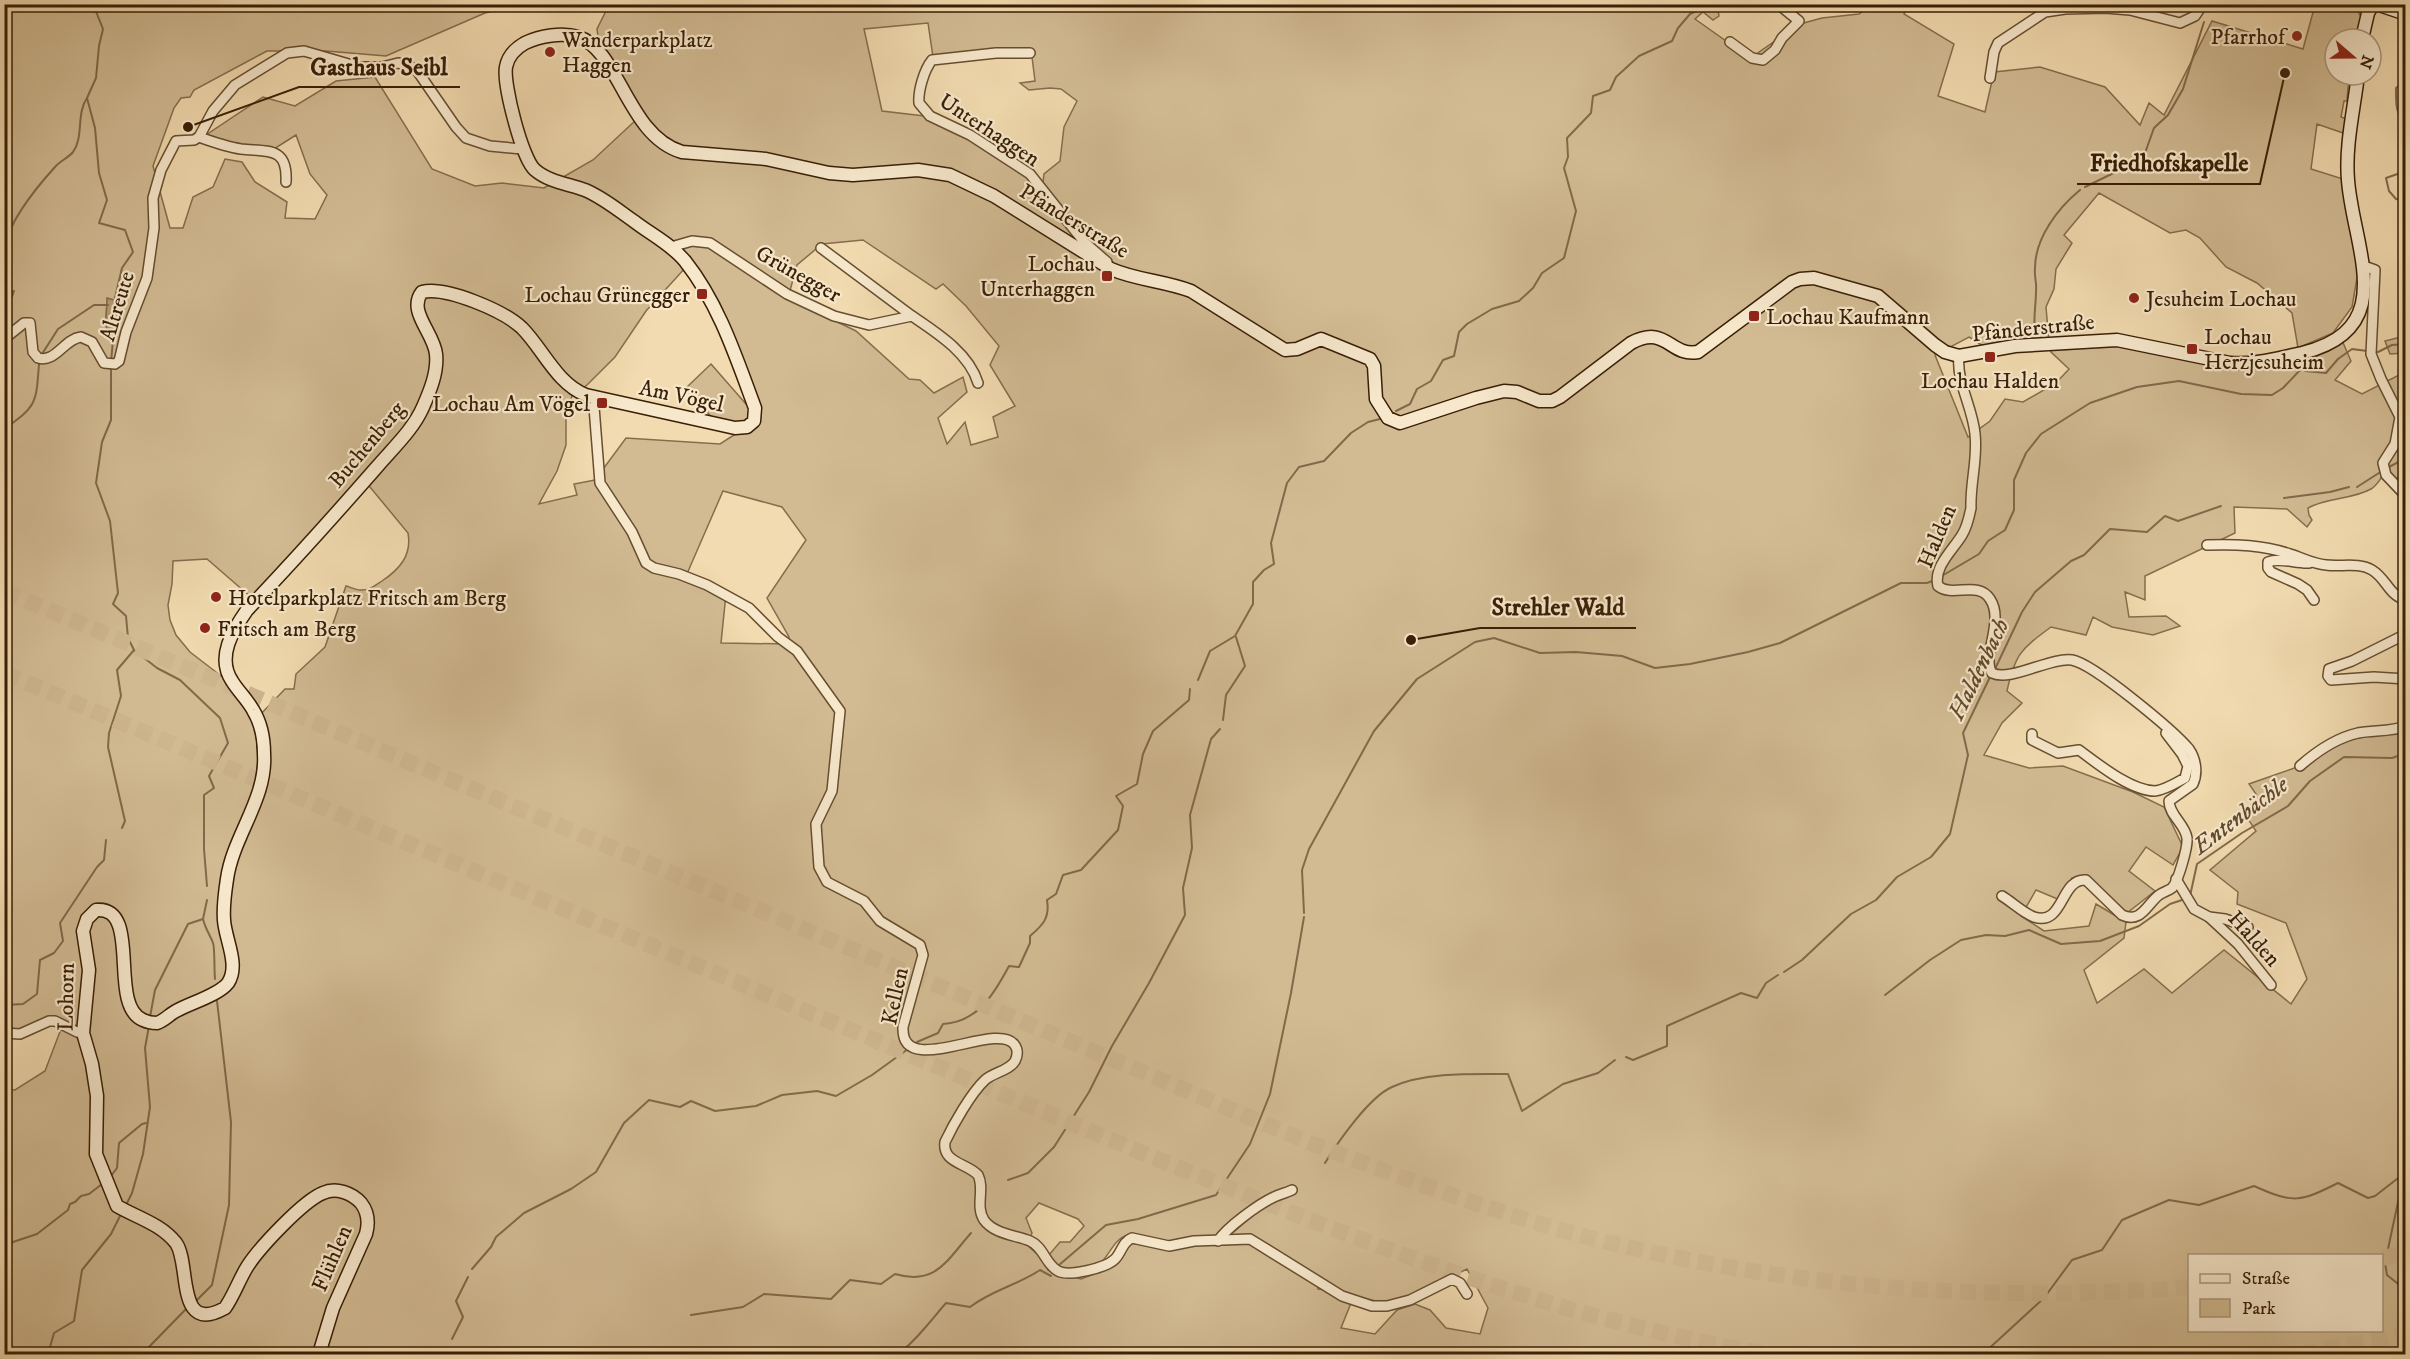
<svg xmlns="http://www.w3.org/2000/svg" width="2410" height="1359" viewBox="0 0 2410 1359" font-family="'IM FELL DW Pica',serif">
  <style>
    .green { fill: #d2bb93; stroke: #856d4c; stroke-width: 1.5; fill-rule: evenodd }
    .water { fill: #b39b76; stroke: #826949; stroke-width: 1.5 }
    .lines { fill: none; stroke-linecap: round; stroke-linejoin: round }
    .stream { stroke: #826949; stroke-width: 2 }
    .highway-tunnel { stroke: #cdb58e; stroke-width: 16; stroke-dasharray: 16 8; stroke-linecap: butt }
    .street-casing { stroke: #664e30; stroke-width: 12 }
    .secondary-casing { stroke: #381f06; stroke-width: 15 }
    .street { stroke: #f7e8cc; stroke-width: 9 }
    .secondary { stroke: #f7e8cc; stroke-width: 12 }
    .poi-dot { fill: #8f2418; stroke: #f7e8cc; stroke-width: 2 }
    .labels { text-anchor: middle; stroke-width: 4.5; stroke-linejoin: round; paint-order: stroke }
    .poi-label { font-size: 22px; fill: #381f06; stroke: #f7e8cc; text-anchor: start }
    .street-label { font-size: 22px; fill: #381f06; stroke: #f7e8cc }
    .water-label { font-size: 24px; font-style: italic; fill: #634a2d; stroke: #f7e8cc }
    .leader { fill: none; stroke: #381f06; stroke-width: 2 }
    .callout-dot { fill: #381f06; stroke: #f7e8cc; stroke-width: 2 }
    .callout-label { font-size: 24px; text-anchor: middle; font-weight: bold; fill: #381f06; stroke: #f7e8cc; stroke-width: 4.5; stroke-linejoin: round; paint-order: stroke }
  </style>
  <rect width="100%" height="100%" fill="#f2dbb0"/>
  <filter id="stains"><feTurbulence type="fractalNoise" baseFrequency=".00333" numOctaves="4"/><feColorMatrix values="0 0 0 0 .2 0 0 0 0 .09 0 0 0 0 .02 0 0 0 .5 -.17"/></filter>
  <radialGradient id="worn" r=".72"><stop offset=".6" stop-color="#630" stop-opacity="0"/><stop offset="1" stop-color="#630" stop-opacity=".3"/></radialGradient>
  <g class="green">
    <path d="M1497,4L1516,9L1518,4H1717L1719,16L1713,20L1703,12L1695,19L1753,60L1759,52L1800,24L1822,18L1859,14L1871,5H1908L1904,14L1954,44L1938,96L1985,112L1994,72L2040,67L2105,87L2140,125L2149,103L2164,115L2212,21L2303,49L2315,5H2345L2355,7L2362,18L2357,39H2335V75H2349L2347,101H2344L2341,117L2349,120L2346,134L2317,124L2311,169L2343,179L2357,260V278L2352,307L2333,333L2298,348L2292,313L2257,283L2226,267L2200,238L2186,230L2170,233L2099,193L2064,235L2072,243L2056,269L2054,289L2046,307L2049,342C2076,344 2104,337 2132,341C2165,347 2197,359 2231,363C2264,367 2312,353 2341,338L2351,361L2335,380L2362,394L2405,372V480L2399,484L2386,471C2382,476 2377,486 2371,489C2351,500 2328,497 2308,508L2309,515L2312,520L2307,527L2287,509L2234,507L2235,533L2145,576V600L2125,592L2129,617L2166,616L2180,626L2153,635L2112,627L2093,617L2086,635L2051,627C2021,649 2015,654 2007,691L2022,703L2002,723L1984,755L2029,768L2063,766L2133,792L2164,807L2183,847L2173,865L2146,847L2129,871L2155,891L2127,913L2086,875L2072,878L2060,900L2036,890L2021,916L2044,931L2089,926L2096,904L2126,922L2124,938L2084,970L2097,1003L2144,969L2172,993L2224,950L2291,1004L2307,979L2286,923L2237,904L2238,892L2210,870L2256,831L2246,816L2256,794L2249,784L2300,766L2316,752L2335,742L2358,733L2405,726V1354H5V1089L15,1090L45,1071L61,1029L67,1030L53,1024L16,1036L5,1035V5H517L485,13L386,56L326,51H267L194,90L190,97L181,98L174,108L153,166L170,228H183L193,197L213,187L225,159L242,162L255,182L287,202L285,218L315,219L327,195L310,174L296,135L274,149L235,145L206,135L263,97L295,106L336,81L375,77L432,169L475,186L502,183L544,188L593,160L637,119L660,148L676,152L721,159H766L829,173L853,175L886,171L884,169L854,172L831,170L764,156L683,148L662,140L642,113L599,44L597,29L609,5ZM928,23L933,57L1031,49L1035,81L1020,83L1029,90L1050,88L1061,89L1077,101L1064,127L1060,161L1044,174L1042,190L1030,174L970,135L933,117L882,111L864,29ZM863,240L936,289L943,284L966,306L999,346L990,365L1015,406L993,417L998,437L971,445L965,422L947,444L938,418L967,392L963,377L934,393L920,380L909,379L856,331L788,298L797,265L822,244ZM686,267L705,284L724,318L760,414L757,425L752,431L737,433L720,444L626,438L595,480L574,484L577,495L539,504L557,471L566,445V416L572,396L587,385L615,357L646,311ZM1969,337L1991,351L2049,342L2051,352L2069,369L2056,383L2023,402L2005,399L1990,421L1968,437L1935,355ZM365,481L408,533C412,555 400,569 382,581C376,585 369,591 360,590C356,590 350,587 346,586L325,647L296,674L294,689H285L257,718L238,689L190,652L176,635L170,620L168,605L172,584L173,561L207,559L252,598ZM723,491L782,507L806,540L767,598L789,637L788,644L721,643L726,594L686,576ZM1261,1201L1260,1209L1229,1236L1231,1238L1250,1235L1264,1243L1288,1261L1334,1288L1351,1295L1384,1303L1414,1295L1467,1269L1488,1308L1480,1334L1446,1328L1430,1310L1415,1304L1397,1310L1375,1334L1341,1328L1351,1303L1329,1290L1318,1289L1317,1284L1250,1242L1224,1245L1192,1243L1176,1248L1127,1243L1119,1247L1099,1272L1081,1279L1048,1270L1044,1260L1027,1245L1032,1233L1026,1218L1039,1203L1078,1219L1084,1226L1070,1242H1060L1048,1256C1053,1266 1058,1270 1069,1272C1109,1279 1105,1241 1128,1235L1173,1244L1177,1239H1213ZM2190,1256H2382V1330H2190Z"/>
    <polygon points="2405,336 2405,353 2390,354 2385,341"/>
    <polygon points="711,364 746,404 750,404 751,417 742,425 712,418 687,387"/>
  </g>
  <path class="water" d="M107,298L124,303L118,318L113,342C102,328 107,314 107,298Z"/>
  <g class="lines">
    <g class="stream">
      <polyline points="93,4 103,29 99,46 96,78 87,98 95,128 99,173 107,200 99,223 125,230 133,252 122,268 114,302"/>
      <path d="M2406,80L2396,88C2396,102 2395,114 2406,124"/>
      <polyline points="2406,171 2386,178 2389,191 2396,199 2406,201"/>
      <polyline points="2085,187 2132,164 2145,153 2154,128 2168,115 2183,89 2204,22"/>
      <path d="M4,246C12,217 35,189 55,167C60,161 68,158 73,152C84,137 76,114 87,98"/>
      <polyline points="4,294 14,291 8,308"/>
      <path d="M2035,332C2033,318 2036,306 2036,291C2037,283 2034,276 2035,268C2035,238 2058,208 2080,190"/>
      <polyline points="2373,351 2378,352 2392,345 2406,344"/>
      <polyline points="42,354 58,329 94,305 108,305"/>
      <polyline points="111,362 113,340"/>
      <polyline points="111,367 111,420 102,442 96,483 110,521 118,593 113,604 126,616 128,638 134,650 157,668 180,680 220,718 228,743 209,776 214,788 204,795 204,849 207,886"/>
      <polyline points="1396,411 1410,404 1417,389 1431,381 1443,360 1454,356 1459,332 1467,324 1492,309 1519,301 1533,288 1542,273 1564,258 1576,211 1564,168 1568,157 1567,138 1591,113 1593,96 1610,90 1616,77 1639,56 1672,41 1678,28 1690,14 1710,4"/>
      <path d="M4,429C37,406 36,404 39,364"/>
      <polyline points="2387,468 2406,458"/>
      <polyline points="2357,487 2382,471"/>
      <polyline points="2284,498 2330,492 2349,487"/>
      <polyline points="1940,577 1979,554 1988,541 2005,530 2014,510 2014,480 2026,453 2041,434 2090,403 2137,387 2179,381 2241,394 2272,395 2283,388 2302,368 2305,371 2326,373 2338,359 2352,349 2367,351"/>
      <polyline points="1995,669 2022,612 2035,592 2071,561 2084,555 2110,529 2147,532 2165,516 2178,521 2221,506"/>
      <polyline points="1198,680 1210,651 1235,636 1253,604 1253,582 1264,570 1274,564 1271,543 1287,483 1299,467 1324,461 1351,433 1368,422 1380,419"/>
      <polyline points="1223,720 1226,695 1245,666 1236,637"/>
      <polyline points="122,828 125,821 108,747 109,733 121,696 117,670 134,650"/>
      <polyline points="2190,896 2197,864 2242,833 2288,806 2310,781 2344,757 2392,758 2406,753"/>
      <polyline points="1304,913 1302,870 1309,849 1374,731 1417,679 1475,642 1494,638 1540,653 1576,652 1622,656 1655,668 1690,664 1748,652 1780,643 1901,583 1927,583 1935,580"/>
      <path d="M203,919C205,928 210,935 213,943C215,948 214,971 215,979"/>
      <polyline points="1784,972 1802,960 1851,914 1876,900 1897,877 1931,857 1950,834 1968,755 1963,733 1990,677"/>
      <polyline points="1885,995 1930,960 1961,940 1986,935 2005,936 2029,930 2061,944 2100,941 2139,926 2170,904 2185,899"/>
      <polyline points="4,1005 23,1004 37,994 40,960 54,953 63,941 60,923 97,867 104,860 106,840"/>
      <polyline points="150,1017 155,990 188,924 203,919 207,900"/>
      <path d="M917,1042L938,1033L943,1024C978,1022 994,994 1009,966L1019,967L1030,943V936C1043,925 1050,918 1047,900L1056,894L1063,875L1081,870L1118,830L1123,806L1116,796L1137,784L1143,754L1153,731L1189,700L1190,689"/>
      <polyline points="1626,1057 1633,1060 1667,1046 1667,1026 1741,993 1757,998 1766,983 1778,975"/>
      <path d="M1325,1163C1338,1142 1369,1097 1392,1087C1425,1072 1473,1074 1508,1074L1522,1111L1563,1084L1598,1073L1615,1060"/>
      <polyline points="2404,1174 2385,1263 2387,1275 2402,1287 2403,1314 2406,1323"/>
      <polyline points="111,1176 117,1168 119,1143 142,1124 146,1123"/>
      <polyline points="1008,1180 1028,1173 1054,1147 1089,1092 1112,1046 1149,983 1185,915 1183,888 1192,848 1190,815 1211,739 1220,729"/>
      <polyline points="126,1205 132,1193 143,1154 150,1107 145,1048 149,1026"/>
      <polyline points="4,1245 37,1234 68,1210 70,1204 75,1202 81,1196 89,1194 102,1184"/>
      <polyline points="1059,1265 1106,1225 1138,1219 1216,1195 1250,1144 1270,1094 1291,993 1304,917"/>
      <polyline points="472,1269 491,1247 496,1237 524,1213 571,1189 596,1172 624,1123 649,1100 680,1107 691,1101 715,1111 756,1106 782,1095 817,1091 836,1096 872,1075 908,1049"/>
      <polyline points="197,1300 212,1285 229,1205 231,1122 217,1001"/>
      <path d="M691,1315L743,1307L764,1294L831,1299L850,1280L881,1284L895,1274C936,1286 947,1260 971,1233"/>
      <polyline points="452,1339 463,1317 456,1301 468,1277"/>
      <polyline points="48,1354 54,1333 74,1321 82,1270 111,1234 122,1212"/>
      <polyline points="144,1354 145,1351 187,1308"/>
      <path d="M864,1354L869,1350C877,1351 889,1355 897,1353C908,1351 936,1314 946,1303L970,1307C992,1290 1018,1285 1040,1270L1051,1276"/>
      <path d="M1983,1354L2044,1298L2072,1260L2102,1250L2122,1220L2169,1200L2199,1205L2254,1186C2294,1204 2300,1202 2338,1183L2368,1198L2375,1196L2406,1172"/>
    </g>
    <g class="highway-tunnel">
      <path d="M4,591L1313,1144C1395,1175 1477,1206 1561,1230C1766,1286 1978,1304 2190,1287"/>
      <path d="M4,673L1140,1152C1344,1235 1550,1318 1768,1354"/>
      <polyline points="2382,1258 2406,1253"/>
      <polyline points="2301,1354 2406,1334"/>
    </g>
    <defs>
      <g id="street">
        <polyline points="1730,42 1752,58 1763,60 1775,50 1782,38 1799,21 1778,4"/>
        <path d="M1030,53H996L932,60C924,70 918,91 919,103L930,116L970,135L1030,174L1084,242L1107,262"/>
        <polyline points="1990,78 1994,52 1998,43 2045,12 2065,9 2105,8 2130,10 2180,23 2195,16 2203,4"/>
        <polyline points="199,137 213,111 235,85 287,53 304,51 359,67 382,67 398,63 408,65 418,72 456,127 466,138 490,146 522,149"/>
        <path d="M671,247L692,241L710,243L787,294L834,316L869,325L912,316C937,333 969,353 978,383"/>
        <polyline points="821,248 912,316"/>
        <polyline points="2364,266 2375,270 2371,354 2381,379 2400,417 2395,444 2383,463 2386,475 2406,496"/>
        <path d="M4,339L24,323H30L33,352L38,358C56,363 64,339 81,337L92,342L104,363L115,364L119,361L126,332L147,278L154,228L153,198L161,170L176,141L194,140L199,137C213,142 227,147 241,149C267,152 288,146 286,182"/>
        <path d="M1959,356C1956,382 1973,408 1975,434C1978,459 1970,483 1971,508C1969,518 1967,527 1962,535C1953,550 1933,567 1938,586C1953,598 1978,580 1990,599C2005,621 1981,657 1992,673C2011,682 2050,657 2072,660C2094,664 2174,731 2189,749C2196,759 2198,773 2193,784L2169,801C2169,815 2185,824 2187,838C2188,847 2178,882 2172,888C2168,891 2163,892 2159,895C2147,904 2141,924 2122,915L2086,880C2060,878 2064,927 2034,917C2023,913 2012,902 2002,896"/>
        <path d="M596,398L594,407L600,483L632,532L646,563L654,568L679,574L707,585L749,608L778,637L797,651L840,711L832,791L816,824L819,867L827,882L864,901L880,921L920,945L923,955L903,1027C901,1080 995,1021 1014,1044C1018,1049 1018,1055 1015,1061C1009,1071 994,1072 985,1080C971,1093 953,1125 945,1142C942,1163 967,1163 978,1175C985,1189 975,1206 984,1220C994,1234 1015,1235 1030,1241C1044,1247 1045,1264 1058,1271C1069,1277 1106,1268 1115,1259C1122,1252 1122,1242 1132,1238L1169,1246L1194,1241L1250,1239L1342,1296L1372,1306H1387L1410,1300L1452,1279L1460,1283L1467,1294"/>
        <path d="M2207,545C2236,544 2263,545 2290,554C2303,558 2313,564 2326,565C2341,567 2359,562 2372,570C2387,579 2388,595 2406,600"/>
        <path d="M2309,563C2296,564 2280,557 2268,562V568L2271,572L2298,584L2307,590L2314,600"/>
        <polyline points="2406,634 2352,661 2329,669 2328,676 2331,680 2374,677 2406,679"/>
        <path d="M2032,734V740L2058,753L2079,750C2098,764 2131,791 2155,791C2165,790 2176,783 2185,778L2188,766L2182,754L2166,733"/>
        <path d="M2300,766C2317,751 2336,738 2358,733C2373,730 2392,732 2406,726"/>
        <polyline points="2176,879 2194,909 2209,917 2225,919 2248,927"/>
        <polyline points="2209,917 2238,944 2271,985"/>
        <polyline points="4,1033 20,1034 49,1021 55,1021 77,1032 83,1033"/>
        <path d="M1218,1241C1227,1227 1259,1204 1274,1197C1280,1194 1286,1193 1292,1190"/>
      </g>
      <g id="secondary">
        <polyline points="2376,4 2406,14"/>
        <polyline points="2362,39 2368,13 2373,4"/>
        <path d="M319,1354L333,1308L366,1234C369,1223 368,1212 361,1203C352,1193 336,1187 323,1193C303,1201 259,1248 247,1267C239,1280 234,1295 225,1308C175,1336 191,1264 176,1243C161,1224 138,1218 117,1206L96,1154L97,1096L92,1064L83,1033L89,970L83,931L87,919L96,910C143,906 107,1005 143,1020C147,1022 153,1023 157,1023C164,1021 170,1014 176,1011C190,1003 219,995 228,983C240,965 225,939 224,920C223,907 225,892 227,879C233,836 267,799 264,754C264,739 261,723 253,710C247,699 238,691 232,681C216,657 233,630 247,610C291,564 334,516 376,468C392,449 413,430 423,407C430,391 438,372 436,354C434,333 407,311 422,292C446,286 504,311 522,328C543,349 557,384 586,395L735,428L747,427L754,421L755,408C736,357 719,304 685,261C672,245 652,235 635,222C619,211 604,198 585,190C569,184 549,182 535,170C522,159 503,84 506,67C508,56 516,48 525,43C540,36 562,32 578,37C619,49 627,136 682,152L766,159L829,173L853,175L918,170L950,175L994,196L1111,269C1136,280 1165,281 1191,291L1285,350L1297,349L1321,339L1370,359L1374,366L1376,399L1388,418L1400,423L1476,398L1504,391L1517,392L1539,401H1552L1560,397L1631,343C1667,324 1669,357 1698,352L1792,282L1800,279L1814,278L1878,296L1935,345L1945,352L1959,356L2015,346L2117,340L2230,363C2255,365 2278,358 2302,353C2401,329 2353,248 2348,180C2345,146 2354,109 2358,75"/>
      </g>
    </defs>
    <use href="#street" class="street-casing"/>
    <use href="#secondary" class="secondary-casing"/>
    <use href="#street" class="street"/>
    <use href="#secondary" class="secondary"/>
  </g>
  <g class="poi-dot">
    <circle cx="2297" cy="36" r="6"/>
    <circle cx="550" cy="52" r="6"/>
    <rect x="1101" y="270" width="12" height="12" rx="3"/>
    <rect x="696" y="288" width="12" height="12" rx="3"/>
    <circle cx="2134" cy="298" r="6"/>
    <rect x="1748" y="310" width="12" height="12" rx="3"/>
    <rect x="2186" y="343" width="12" height="12" rx="3"/>
    <rect x="1984" y="351" width="12" height="12" rx="3"/>
    <rect x="596" y="397" width="12" height="12" rx="3"/>
    <circle cx="216" cy="597" r="6"/>
    <circle cx="205" cy="628" r="6"/>
  </g>
  <g class="labels">
    <g class="poi-label">
      <text x="2285" y="44" text-anchor="end">Pfarrhof</text>
      <text x="562" y="47">Wanderparkplatz<tspan x="562" dy="25">Haggen</tspan></text>
      <text x="1095" y="271" text-anchor="end">Lochau<tspan x="1095" dy="25">Unterhaggen</tspan></text>
      <text x="690" y="302" text-anchor="end">Lochau Grünegger</text>
      <text x="2146" y="306">Jesuheim Lochau</text>
      <text x="1766" y="324">Lochau Kaufmann</text>
      <text x="2204" y="344">Lochau<tspan x="2204" dy="25">Herzjesuheim</tspan></text>
      <text x="1990" y="388" text-anchor="middle">Lochau Halden</text>
      <text x="590" y="411" text-anchor="end">Lochau Am Vögel</text>
      <text x="228" y="605">Hotelparkplatz Fritsch am Berg</text>
      <text x="217" y="636">Fritsch am Berg</text>
    </g>
    <g class="street-label">
      <text transform="translate(990 129) rotate(33)" y="8">Unterhaggen</text>
      <text transform="translate(1075 220) rotate(31)" y="8">Pfänderstraße</text>
      <text transform="translate(799 273) rotate(29)" y="8">Grünegger</text>
      <text transform="translate(116 306) rotate(-73)" y="8">Altreute</text>
      <text transform="translate(2033 327) rotate(-6)" y="8">Pfänderstraße</text>
      <text transform="translate(682 395) rotate(12)" y="8">Am Vögel</text>
      <text transform="translate(366 444) rotate(-50)" y="8">Buchenberg</text>
      <text transform="translate(1936 536) rotate(-67)" y="8">Halden</text>
      <text transform="translate(2255 938) rotate(48)" y="8">Halden</text>
      <text transform="translate(894 996) rotate(-78)" y="8">Kellen</text>
      <text transform="translate(65 997) rotate(-89)" y="8">Lohorn</text>
      <text transform="translate(331 1258) rotate(-67)" y="8">Flühlen</text>
    </g>
    <g class="water-label">
      <text transform="translate(1978 669) rotate(-64)" y="8">Haldenbach</text>
      <text transform="translate(2240 815) rotate(-37)" y="8">Entenbächle</text>
    </g>
  </g>
  <path class="leader" d="M188 127L299 87H460M2285 73L2260 184H2077M1411 640L1480 628H1636"/>
  <g class="callout-dot">
    <circle cx="188" cy="127" r="6"/>
    <circle cx="2285" cy="73" r="6"/>
    <circle cx="1411" cy="640" r="6"/>
  </g>
  <g class="callout-label">
    <text x="379" y="75">Gasthaus Seibl</text>
    <text x="2169" y="171">Friedhofskapelle</text>
    <text x="1558" y="615">Strehler Wald</text>
  </g>
  <rect width="2410" height="1359" fill="none" stroke="#f2dbb0" stroke-width="24"/>
  <rect x="6" y="6" width="2398" height="1347" fill="none" stroke="#381f06" stroke-width="3"/>
  <rect x="12" y="12" width="2386" height="1335" fill="none" stroke="#381f06" stroke-width="1.5"/>
  <rect x="2188" y="1254" width="195" height="78" fill="#f7e8cc" stroke="#ab987d" stroke-width="1.5"/>
  <rect x="2200" y="1274" width="30" height="9" fill="#f7e8cc" stroke="#ab987d" stroke-width="1.5"/>
  <text x="2242" y="1284" font-size="18" fill="#381f06">Straße</text>
  <rect x="2200" y="1299" width="30" height="18" fill="#d2bb93" stroke="#ab987d" stroke-width="1.5"/>
  <text x="2242" y="1314" font-size="18" fill="#381f06">Park</text>
  <g transform="translate(2353 57) rotate(110)"><circle r="28" fill="#f7e8cc" stroke="#ab987d" stroke-width="1.5"/>
  <path d="M0-4.5L10 22L0 15L-10 22Z" fill="#8f2418"/>
  <text y="-9" font-size="16" font-weight="bold" text-anchor="middle" fill="#381f06">N</text>
  </g>
  <rect width="100%" height="100%" filter="url(#stains)"/>
  <rect width="100%" height="100%" fill="url(#worn)"/>
</svg>
